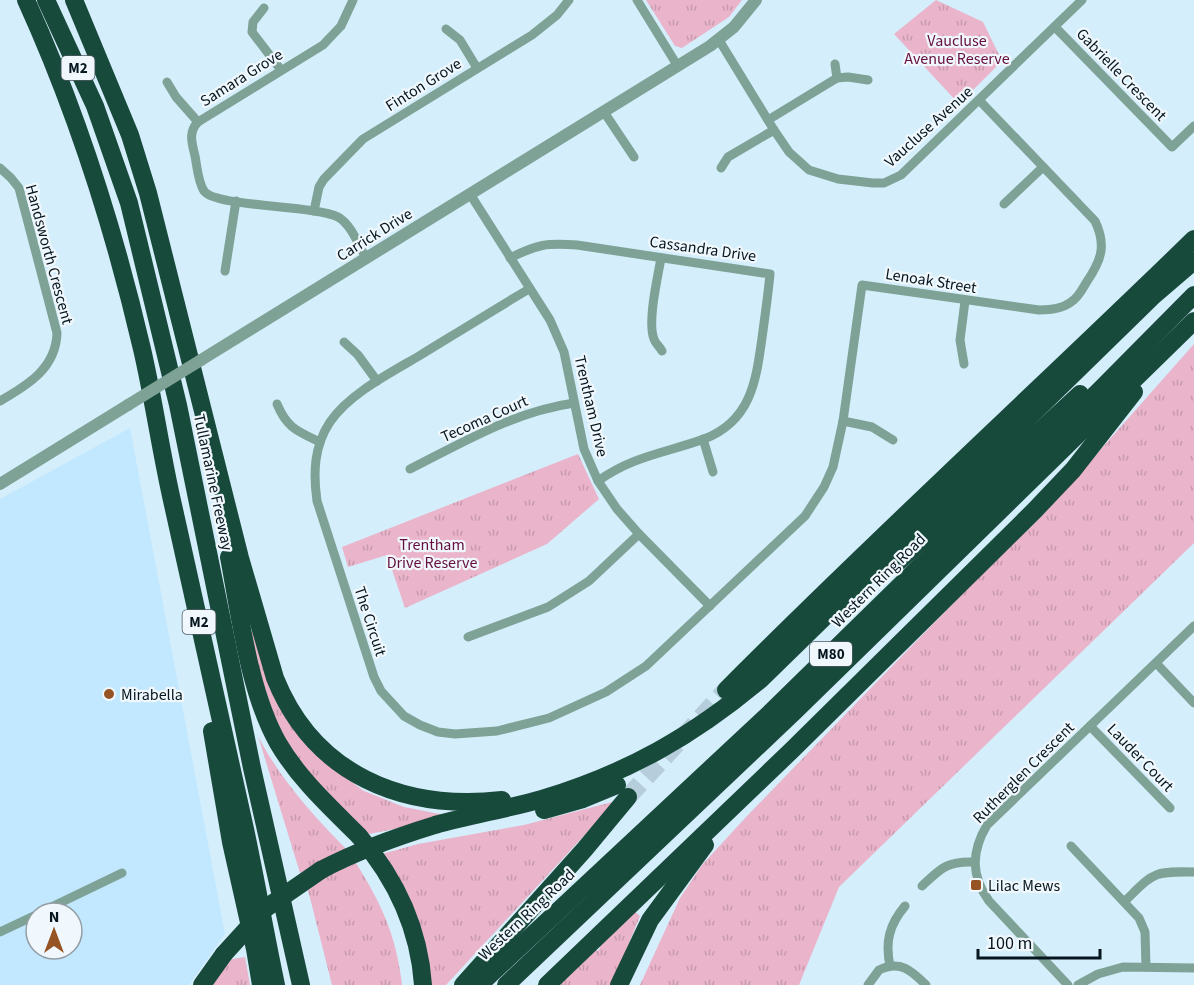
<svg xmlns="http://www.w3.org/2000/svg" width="1194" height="985" viewBox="0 0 1194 985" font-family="'Source Sans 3',sans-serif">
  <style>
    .built { fill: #c1e8fe; fill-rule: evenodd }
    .grass { fill: url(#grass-tufts) }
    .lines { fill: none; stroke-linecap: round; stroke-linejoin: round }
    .motorway-tunnel { stroke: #b6cedb; stroke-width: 18; stroke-dasharray: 18 9; stroke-linecap: butt }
    .minor { stroke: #7ea296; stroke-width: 9 }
    .tertiary { stroke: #7ea296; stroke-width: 12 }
    .motorway { stroke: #184a3c; stroke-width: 18 }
    .tertiary-bridge { stroke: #7ea296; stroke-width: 12 }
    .motorway-bridge { stroke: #184a3c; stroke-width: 18 }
    .poi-dot { fill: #965324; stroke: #f0f8fd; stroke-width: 2 }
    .labels { text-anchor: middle; stroke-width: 4.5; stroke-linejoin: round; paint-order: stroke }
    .shield { fill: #f0f8fd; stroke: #4c5a61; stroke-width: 1.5 }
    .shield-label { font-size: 15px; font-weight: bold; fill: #06161e }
    .park-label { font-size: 16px; fill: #650e3f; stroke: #f0f8fd }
    .street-label { font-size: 16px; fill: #06161e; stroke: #f0f8fd }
    .poi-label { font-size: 16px; fill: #06161e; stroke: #f0f8fd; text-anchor: start }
  </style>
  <defs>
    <pattern id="grass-tufts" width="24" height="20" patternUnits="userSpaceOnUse" patternTransform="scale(1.5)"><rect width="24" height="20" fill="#eab4ca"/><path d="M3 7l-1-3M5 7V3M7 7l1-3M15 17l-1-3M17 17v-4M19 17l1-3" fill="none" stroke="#c79aad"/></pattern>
  </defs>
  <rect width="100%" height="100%" fill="#d5eefc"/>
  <path class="built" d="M130,428L225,934L189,985H0V499ZM36,913H72V949H36Z"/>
  <g class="grass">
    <polygon points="646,0 742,0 729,17 682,48 675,46"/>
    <polygon points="936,0 983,22 1002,61 959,104 894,34"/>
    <polygon points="1194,344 1194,543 839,887 799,985 640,985 680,898 702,865 746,817 1086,466"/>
    <polygon points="578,454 599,499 547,544 405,608 387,555 348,567 342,547"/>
    <polygon points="251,632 257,632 328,765 364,791 404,807 455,817 364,835 308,773 280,734 257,664"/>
    <path d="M258,736C280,779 312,814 346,849L300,873Z"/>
    <polygon points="616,801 446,985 429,985 382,854 418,844 524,825"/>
    <path d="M356,863C382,905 396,935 402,985H332L308,890L329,874Z"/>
    <polygon points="634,911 640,916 612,985 556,985 595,949 598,951 600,948 599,945"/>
    <polygon points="245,957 250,985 210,985 232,959"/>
  </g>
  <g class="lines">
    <polyline class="motorway-tunnel" points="628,797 726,690"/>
    <g class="minor">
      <path d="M353,0L341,26L323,45L198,122C188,132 192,143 195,156C197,166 198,182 204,191C215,207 314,205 338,217C351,224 359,246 366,258"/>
      <polyline points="637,0 677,65"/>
      <polyline points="264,8 253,22 252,32 281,70"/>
      <polyline points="1055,27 1172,147 1194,126"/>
      <polyline points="446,29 460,40 477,68"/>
      <polyline points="719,40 774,130 789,152 809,170 838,179 873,183 884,183 901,175 1082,0"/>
      <polyline points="835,64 837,78"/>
      <polyline points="167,82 176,97 198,122"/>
      <polyline points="604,112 634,157"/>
      <polyline points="768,120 837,78 848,77 868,80"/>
      <path d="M0,168L11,178L19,188L57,333C56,368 28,385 0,401"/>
      <polyline points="721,168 728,157 774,130"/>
      <polyline points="470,194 550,320 564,352 584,449 598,481 617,509 639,534 710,606"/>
      <polyline points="1004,204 1043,167"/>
      <polyline points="314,211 319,187 324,179 363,139 532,35 557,15 569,0"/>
      <path d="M510,258C538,244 546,243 577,245L770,274C768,295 765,316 762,338C756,381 751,421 704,439C665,453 633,456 598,481"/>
      <path d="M661,258C658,276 647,322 654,339C655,343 660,347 662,351"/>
      <polyline points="225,271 236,201"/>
      <path d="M529,289C492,311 455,334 419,356C390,373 349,394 330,422C314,446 313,473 317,501L374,677L381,691L404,716L420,725L438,732L455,734L497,731L549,718L606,692L646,666L805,516L824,487L833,467L843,421L862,285L1039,310C1050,310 1062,309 1071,302C1078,298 1082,290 1086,283C1101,261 1107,246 1095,221L979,100"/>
      <polyline points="344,342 358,355 377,381"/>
      <polyline points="964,364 960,340 965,301"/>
      <path d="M277,404C287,428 297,431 320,442"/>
      <polyline points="843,421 872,427 893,440"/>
      <polyline points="703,439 713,472"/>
      <path d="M410,469C464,442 513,412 574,403"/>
      <polyline points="468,637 548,607 589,581 639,534"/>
      <polyline points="1156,663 1194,703"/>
      <polyline points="1090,726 1170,808"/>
      <polyline points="1071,846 1139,918 1145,932 1146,967"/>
      <path d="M922,886C941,868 947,861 974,862"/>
      <path d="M1125,901C1154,873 1152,871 1194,872"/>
      <polyline points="39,913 122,873"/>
      <polyline points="0,932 36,915"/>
      <path d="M890,966C885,942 889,925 905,906"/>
      <path d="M868,985L879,970C900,960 911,970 926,985"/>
      <path d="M1068,985L989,901C971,876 971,852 987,825L1194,626"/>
      <polyline points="1078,985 1098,974 1123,967 1194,968"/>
    </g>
    <g class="tertiary">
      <polyline points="201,360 710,46 734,27 756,0"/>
      <polyline points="0,484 128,405"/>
    </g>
    <g class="motorway">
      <path d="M26,0C77,112 114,229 142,349C154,401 161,453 173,505C196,613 222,721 245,829C256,881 265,933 276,985"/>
      <polyline points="46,0 95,106 129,203 178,405 252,768 301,985"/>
      <path d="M74,0L130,135L148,193L240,558L275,678C314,775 403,811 502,800"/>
      <path d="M229,557C240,615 249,692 278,743C299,779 330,807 359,836"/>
      <polyline points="895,565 1080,394"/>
      <path d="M726,690C879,536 1039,390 1194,239"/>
      <polyline points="212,731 231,842 255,949 261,985"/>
      <polyline points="544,810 583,799 617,785"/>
      <path d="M321,870C357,851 396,837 435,825C471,815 507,809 542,799C628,773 693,736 761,679L1152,297L1194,261"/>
      <polyline points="202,985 224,954"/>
      <polyline points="463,985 584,850 628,797"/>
      <polyline points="479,985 770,713 1101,389 1194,295"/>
      <polyline points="506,985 796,710 1194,321"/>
      <polyline points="547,985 792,750 1035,510 1073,470 1134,392"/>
      <polyline points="619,985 650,920 705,845"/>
    </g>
    <polyline class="tertiary-bridge" points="128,405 201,360"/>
    <g class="motorway-bridge">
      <path d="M359,836C396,879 419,927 423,985"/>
      <polyline points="224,954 266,908 321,870"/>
    </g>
  </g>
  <g class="poi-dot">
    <circle cx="109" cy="694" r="6"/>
    <rect x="970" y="879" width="12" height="12" rx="3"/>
  </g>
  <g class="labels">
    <g class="shield">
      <rect x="61.5" y="56" width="33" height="24" rx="4.5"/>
      <rect x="182.5" y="610" width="33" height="24" rx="4.5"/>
      <rect x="810" y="642" width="42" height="24" rx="4.5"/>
    </g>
    <g class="shield-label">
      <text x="78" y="73">M2</text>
      <text x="199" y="627">M2</text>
      <text x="831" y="659">M80</text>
    </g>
    <g class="park-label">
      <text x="957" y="46">Vaucluse<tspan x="957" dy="18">Avenue Reserve</tspan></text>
      <text x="432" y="550">Trentham<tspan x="432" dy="18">Drive Reserve</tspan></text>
    </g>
    <g class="street-label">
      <text transform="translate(1122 74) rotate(46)" y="6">Gabrielle Crescent</text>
      <text transform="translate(241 77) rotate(-32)" y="6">Samara Grove</text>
      <text transform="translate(423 84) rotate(-32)" y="6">Finton Grove</text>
      <text transform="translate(928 126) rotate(-42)" y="6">Vaucluse Avenue</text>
      <text transform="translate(374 234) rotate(-32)" y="6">Carrick Drive</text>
      <text transform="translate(703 248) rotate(8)" y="6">Cassandra Drive</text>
      <text transform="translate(50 254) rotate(75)" y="6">Handsworth Crescent</text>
      <text transform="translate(931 280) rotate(9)" y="6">Lenoak Street</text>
      <text transform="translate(592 406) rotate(77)" y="6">Trentham Drive</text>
      <text transform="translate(484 418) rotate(-24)" y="6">Tecoma Court</text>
      <text transform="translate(214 482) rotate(78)" y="6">Tullamarine Freeway</text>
      <text transform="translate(878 580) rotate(-45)" y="6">Western Ring Road</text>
      <text transform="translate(371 621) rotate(72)" y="6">The Circuit</text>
      <text transform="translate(1141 757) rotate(46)" y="6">Lauder Court</text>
      <text transform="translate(1023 772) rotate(-45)" y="6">Rutherglen Crescent</text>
      <text transform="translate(526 914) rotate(-43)" y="6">Western Ring Road</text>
    </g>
    <g class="poi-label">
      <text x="121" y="700">Mirabella</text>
      <text x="988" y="891">Lilac Mews</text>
    </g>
  </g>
  <g transform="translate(54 931)"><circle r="28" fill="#f0f8fd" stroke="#929ea4" stroke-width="1.5"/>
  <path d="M0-4.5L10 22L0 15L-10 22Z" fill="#965324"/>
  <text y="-9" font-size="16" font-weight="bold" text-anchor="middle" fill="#06161e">N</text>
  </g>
  <path d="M978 949v9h122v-9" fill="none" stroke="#06161e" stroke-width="3"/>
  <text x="987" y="949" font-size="18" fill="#06161e" stroke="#f0f8fd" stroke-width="4.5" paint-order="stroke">100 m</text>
</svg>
